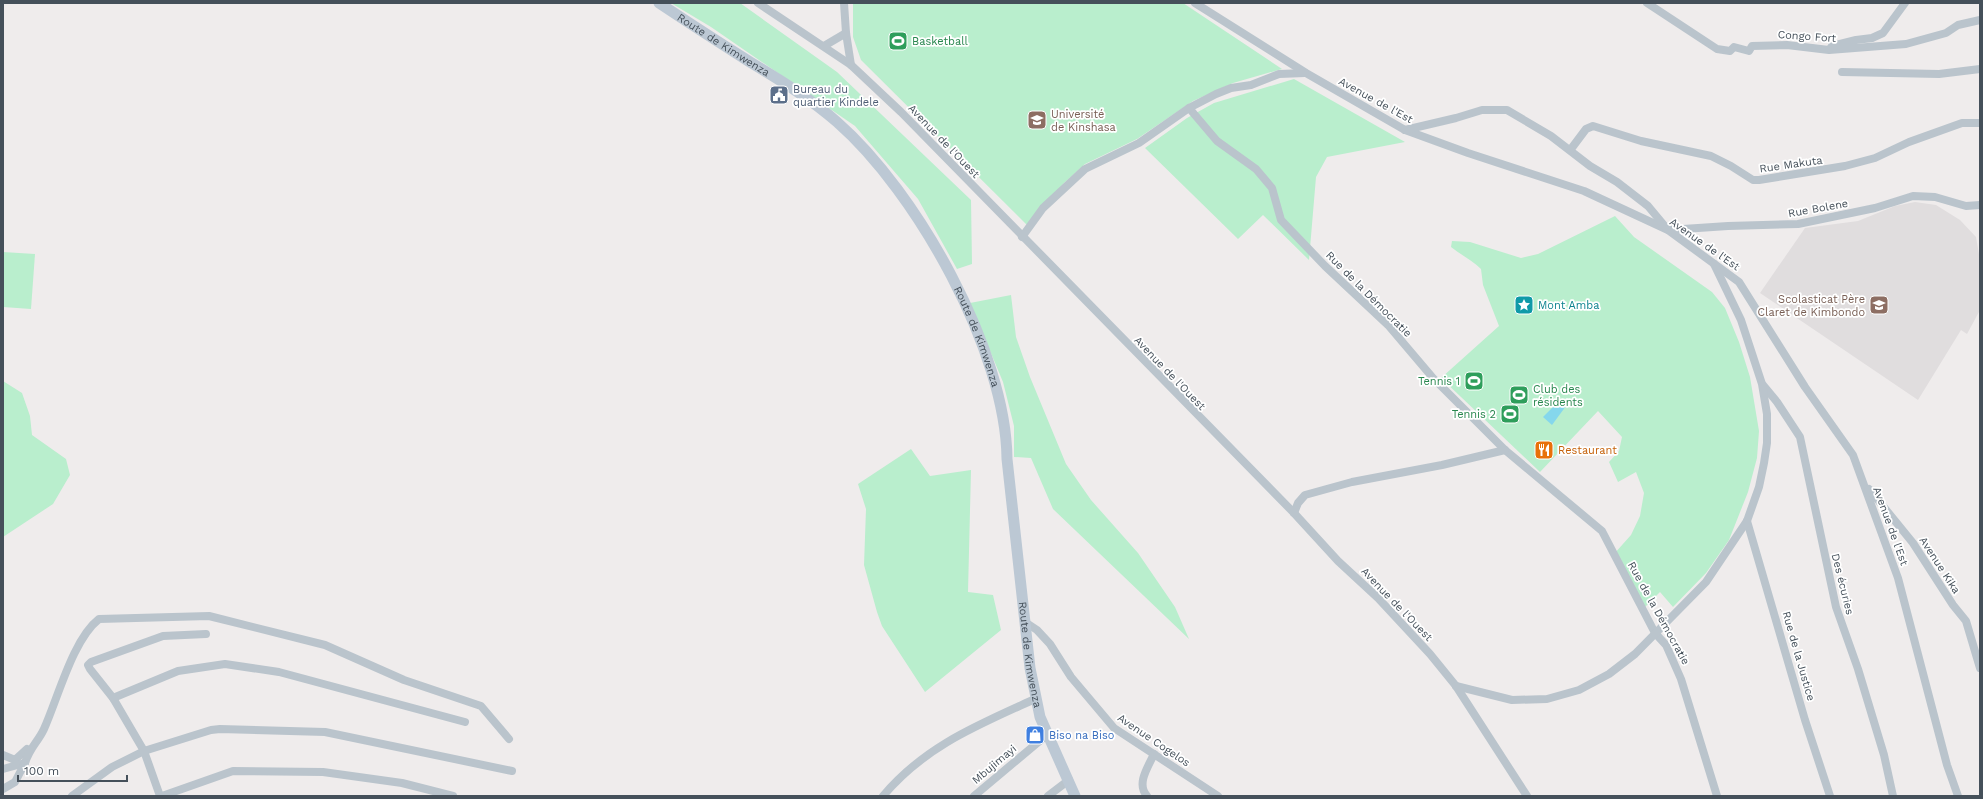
<svg xmlns="http://www.w3.org/2000/svg" width="1983" height="799" viewBox="0 0 1983 799" font-family="'Work Sans',sans-serif">
  <style>
    .education { fill: #e0ddde }
    .green { fill: #b9eecd }
    .water { fill: #85d7ec }
    .lines { fill: none; stroke-linecap: round; stroke-linejoin: round }
    .street { stroke: #bac4cc; stroke-width: 8 }
    .secondary { stroke: #bcc8d4; stroke-width: 11 }
    .labels { text-anchor: middle; stroke-width: 3.5; stroke-linejoin: round; paint-order: stroke }
    .street-label { font-size: 11px; fill: #45505a; stroke: #fff }
    .leisure-label { font-size: 11px; fill: #27864d; stroke: #fff; text-anchor: start }
    .service-label { font-size: 11px; fill: #4e5e75; stroke: #fff; text-anchor: start }
    .education-label { font-size: 11px; fill: #785e54; stroke: #fff; text-anchor: start }
    .culture-label { font-size: 11px; fill: #0d838f; stroke: #fff; text-anchor: start }
    .food-label { font-size: 11px; fill: #c56008; stroke: #fff; text-anchor: start }
    .shop-label { font-size: 11px; fill: #366cbe; stroke: #fff; text-anchor: start }
  </style>
  <rect width="100%" height="100%" fill="#efecec"/>
  <polygon class="education" points="1915,202 1936,205 1960,220 1976,237 1980,260 1980,310 1967,334 1961,330 1918,400 1760,293 1805,228 1858,221 1895,206"/>
  <g class="green">
    <polygon points="671,3 740,3 837,72 971,200 972,264 957,269 918,199 855,126 711,27"/>
    <polygon points="853,3 1183,3 1282,69 1233,83 1193,101 1137,139 1085,164 1064,183 1027,225 861,60 853,37"/>
    <polygon points="1294,79 1405,142 1327,157 1316,177 1309,260 1263,215 1238,239 1145,148 1187,118 1214,103"/>
    <path d="M1615,216L1634,237L1712,292L1725,308L1739,342L1750,377L1759,431L1757,458L1748,492L1729,540L1706,573L1673,607L1660,592L1643,609L1614,554L1631,535L1640,516L1644,493L1636,472L1618,482L1609,462L1619,451L1622,437L1598,411L1540,472L1441,378L1499,326L1483,285L1481,269C1472,260 1461,255 1451,247L1452,241L1470,242L1521,258L1538,254Z"/>
    <polygon points="3,252 35,254 31,309 3,307"/>
    <polygon points="1011,295 1016,337 1030,377 1066,464 1091,500 1138,553 1175,607 1189,639 1053,509 1031,458 1014,457 1014,426 1003,382 970,303"/>
    <polygon points="3,381 22,393 30,416 32,435 66,459 70,475 53,504 3,537"/>
    <polygon points="911,449 930,476 971,470 968,592 993,595 1001,630 925,692 882,626 877,612 864,565 866,509 858,484"/>
  </g>
  <polygon class="water" points="1559,401 1566,406 1552,425 1543,417"/>
  <g class="lines">
    <g class="street">
      <polyline points="758,3 851,65 901,112 1294,513 1338,561 1378,598 1430,654 1456,686 1527,796"/>
      <polyline points="844,3 846,33 851,65"/>
      <polyline points="1195,3 1306,73 1405,130 1468,153 1584,191 1668,230 1739,282 1805,387 1853,455 1898,578 1947,765 1958,796"/>
      <polyline points="1647,3 1717,49 1730,51 1734,47 1749,51 1752,46 1787,45 1829,50 1906,44 1946,33 1958,25 1980,20"/>
      <polyline points="824,46 846,33"/>
      <polyline points="1830,49 1832,46 1856,40 1872,38 1883,33 1905,3"/>
      <polyline points="1842,72 1939,74 1980,69"/>
      <polyline points="1189,108 1217,141 1256,169 1272,188 1281,220 1325,266 1388,325 1433,378 1505,450 1602,531 1655,633 1666,645 1681,679 1717,796"/>
      <polyline points="1405,130 1456,118 1482,110 1507,110 1551,136 1590,166 1617,182 1648,206 1668,230 1728,226 1798,224 1875,208 1913,196 1935,197 1966,206 1980,205"/>
      <polyline points="1571,149 1586,129 1593,126 1641,141 1711,156 1731,166 1753,180 1759,180 1845,166 1875,158 1909,142 1962,123 1980,123"/>
      <polyline points="1022,237 1043,208 1085,169 1139,143 1189,108 1216,94 1231,88 1251,85 1279,74 1305,73"/>
      <polyline points="1763,385 1777,402 1800,437 1836,607 1858,669 1884,755 1893,796"/>
      <polyline points="1869,489 1913,543 1953,605 1966,621 1980,668"/>
      <polyline points="1294,513 1298,503 1305,495 1352,482 1442,465 1505,450"/>
      <polyline points="1747,521 1805,720 1830,796"/>
      <polyline points="1025,622 1037,630 1050,644 1071,677 1114,728 1218,796"/>
      <polyline points="1456,686 1512,700 1547,699 1579,690 1609,674 1635,654 1706,582 1747,521 1759,487 1764,463 1767,443 1767,414 1762,384 1741,320 1714,264"/>
      <polyline points="113,698 178,671 225,664 279,672 465,722"/>
      <polyline points="3,755 15,760 27,749 28,751"/>
      <path d="M3,769L25,763C30,747 38,742 44,729C58,698 73,639 99,619L209,616L325,645L404,680L481,706L509,739"/>
      <polyline points="3,789 15,782 25,763"/>
      <polyline points="72,796 112,767 144,751 211,730 220,729 325,732 512,771"/>
      <polyline points="160,796 144,751 113,698 90,669 88,665 91,662 163,636 206,634"/>
      <polyline points="162,796 233,771 323,772 402,783 453,796"/>
      <path d="M883,796C925,746 978,725 1035,699"/>
      <polyline points="974,796 1048,734"/>
      <polyline points="1048,796 1069,780"/>
      <path d="M1147,796C1136,784 1148,767 1154,754"/>
    </g>
    <path class="secondary" id="s1" d="M659,3C689,23 720,43 750,62C780,80 811,99 837,122C917,192 1006,351 1007,459L1030,668L1040,717L1075,796"/>
  </g>
  <defs>
    <symbol id="stadium-square" viewBox="-11 -11 22 22"><rect x="-9" y="-9" width="18" height="18" rx="4" fill="#2e9e5b" stroke="#fff"/><path d="M0-5a6.5 5 0 1 0 0 10a6.5 5 0 1 0 0-10ZM-3.5-1.8h7v3.6h-7Z" fill="#fff"/></symbol>
    <symbol id="civic-square" viewBox="-11 -11 22 22"><rect x="-9" y="-9" width="18" height="18" rx="4" fill="#5c6f8a" stroke="#fff"/><path d="M-.6-6.5H3V-4.5H.6V-3L4-1V1h2V6H-6V1h2V-1L-.6-3ZM-1.2 2.5V6h2.4V2.5Z" fill="#fff"/></symbol>
    <symbol id="university-square" viewBox="-11 -11 22 22"><rect x="-9" y="-9" width="18" height="18" rx="4" fill="#8d6e63" stroke="#fff"/><path d="M0-5L7-2L0 1L-7-2ZM-4 1L0 2.5L4 1V4Q0 6-4 4Z" fill="#fff"/></symbol>
    <symbol id="sight-square" viewBox="-11 -11 22 22"><rect x="-9" y="-9" width="18" height="18" rx="4" fill="#0f9aa8" stroke="#fff"/><path d="M0-6L1.8-2.2L6-1.7L2.9 1.2L3.7 5.4L0 3.3L-3.7 5.4L-2.9 1.2L-6-1.7L-1.8-2.2Z" fill="#fff"/></symbol>
    <symbol id="restaurant-square" viewBox="-11 -11 22 22"><rect x="-9" y="-9" width="18" height="18" rx="4" fill="#e8710a" stroke="#fff"/><path d="M-5-6h1v4h1v-4h1v4h1v-4h1v5L-1.5 .5V6h-2V.5L-5-1ZM5-6V6H3V1.5H1.5Q1.5-4 5-6Z" fill="#fff"/></symbol>
    <symbol id="shop-square" viewBox="-11 -11 22 22"><rect x="-9" y="-9" width="18" height="18" rx="4" fill="#3f7fe0" stroke="#fff"/><path d="M-5-2.5h2.3a2.7 3.5 0 0 1 5.4 0H5L5.5 6h-11ZM-1.5-2.5h3a1.5 2.3 0 0 0-3 0Z" fill="#fff"/></symbol>
  </defs>
  <g fill-rule="evenodd">
    <use href="#stadium-square" x="887" y="30" width="22" height="22"/>
    <use href="#civic-square" x="768" y="84" width="22" height="22"/>
    <use href="#university-square" x="1026" y="109" width="22" height="22"/>
    <use href="#sight-square" x="1513" y="294" width="22" height="22"/>
    <use href="#university-square" x="1868" y="294" width="22" height="22"/>
    <use href="#stadium-square" x="1463" y="370" width="22" height="22"/>
    <use href="#stadium-square" x="1508" y="384" width="22" height="22"/>
    <use href="#stadium-square" x="1499" y="403" width="22" height="22"/>
    <use href="#restaurant-square" x="1533" y="439" width="22" height="22"/>
    <use href="#shop-square" x="1024" y="724" width="22" height="22"/>
  </g>
  <g class="labels">
    <g class="street-label">
      <text transform="translate(1807 36) rotate(4)" y="4">Congo Fort</text>
      <text dy="4" stroke="none"><textPath href="#s1" startOffset="77">Route de Kimwenza</textPath></text>
      <text transform="translate(1376 100) rotate(29)" y="4">Avenue de l'Est</text>
      <text transform="translate(944 141) rotate(46)" y="4">Avenue de l'Ouest</text>
      <text transform="translate(1791 164) rotate(-8)" y="4">Rue Makuta</text>
      <text transform="translate(1818 208) rotate(-10)" y="4">Rue Bolene</text>
      <text transform="translate(1705 244) rotate(35)" y="4">Avenue de l'Est</text>
      <text transform="translate(1369 294) rotate(45)" y="4">Rue de la Démocratie</text>
      <text dy="4" stroke="none"><textPath href="#s1" startOffset="473">Route de Kimwenza</textPath></text>
      <text transform="translate(1170 373) rotate(46)" y="4">Avenue de l'Ouest</text>
      <text transform="translate(1891 526) rotate(70)" y="4">Avenue de l'Est</text>
      <text transform="translate(1940 565) rotate(57)" y="4">Avenue Kika</text>
      <text transform="translate(1843 584) rotate(76)" y="4">Des écuries</text>
      <text transform="translate(1397 604) rotate(46)" y="4">Avenue de l'Ouest</text>
      <text transform="translate(1659 613) rotate(61)" y="4">Rue de la Démocratie</text>
      <text dy="4" stroke="none"><textPath href="#s1" startOffset="797">Route de Kimwenza</textPath></text>
      <text transform="translate(1799 656) rotate(74)" y="4">Rue de la Justice</text>
      <text transform="translate(1154 740) rotate(34)" y="4">Avenue Cogelos</text>
      <text transform="translate(994 764) rotate(-40)" y="4">Mbujimayi</text>
    </g>
    <g class="leisure-label">
      <text x="912" y="45">Basketball</text>
      <text x="1460" y="385" text-anchor="end">Tennis 1</text>
      <text x="1533" y="393">Club des<tspan x="1533" dy="13">résidents</tspan></text>
      <text x="1496" y="418" text-anchor="end">Tennis 2</text>
    </g>
    <g class="service-label">
      <text x="793" y="93">Bureau du<tspan x="793" dy="13">quartier Kindele</tspan></text>
    </g>
    <g class="education-label">
      <text x="1051" y="118">Université<tspan x="1051" dy="13">de Kinshasa</tspan></text>
      <text x="1865" y="303" text-anchor="end">Scolasticat Père<tspan x="1865" dy="13">Claret de Kimbondo</tspan></text>
    </g>
    <g class="culture-label">
      <text x="1538" y="309">Mont Amba</text>
    </g>
    <g class="food-label">
      <text x="1558" y="454">Restaurant</text>
    </g>
    <g class="shop-label">
      <text x="1049" y="739">Biso na Biso</text>
    </g>
  </g>
  <rect width="1983" height="799" fill="none" stroke="#45505a" stroke-width="8"/>
  <path d="M18 775v6h109v-6" fill="none" stroke="#45505a" stroke-width="2"/>
  <text x="24" y="775" font-size="12" fill="#45505a" stroke="#ffffff" stroke-width="3" paint-order="stroke">100 m</text>
</svg>
